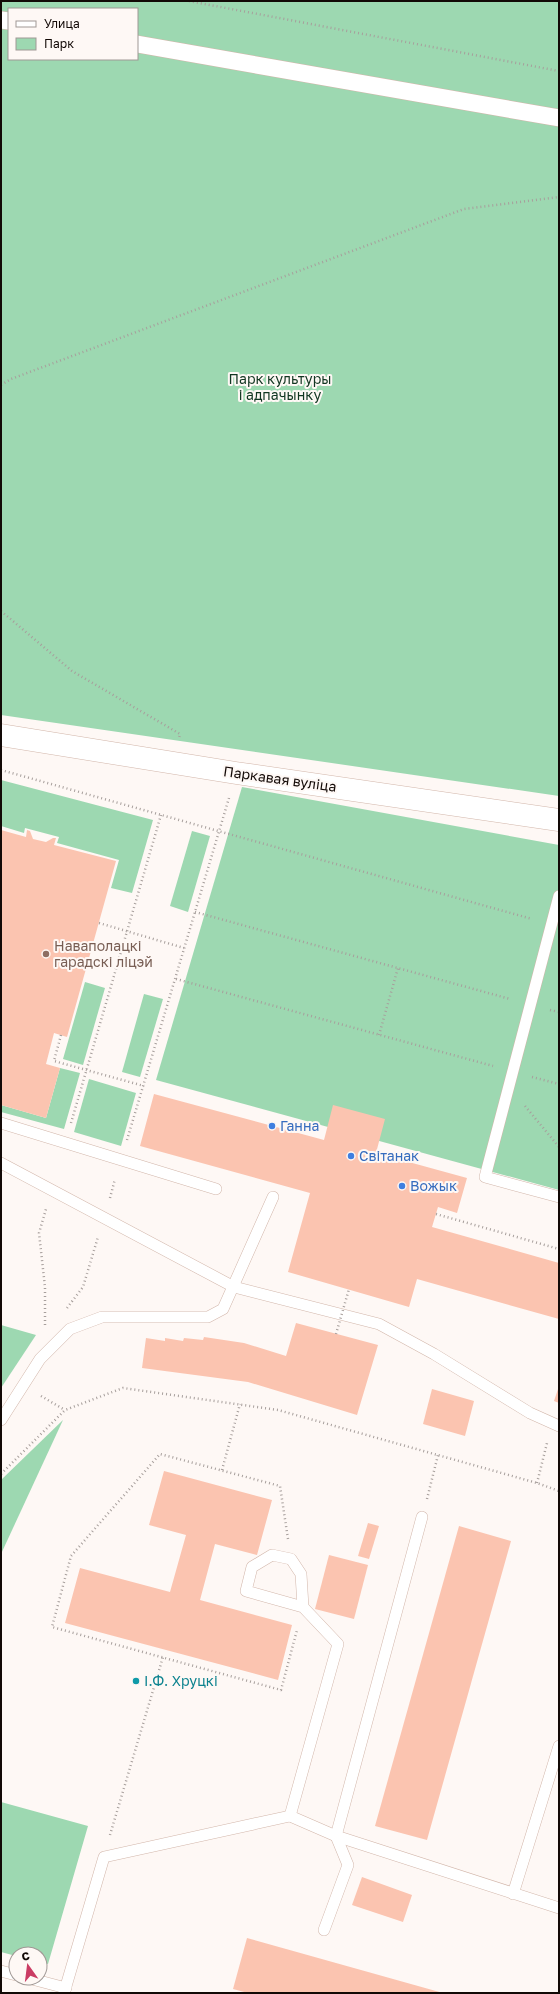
<svg xmlns="http://www.w3.org/2000/svg" width="560" height="1994" viewBox="0 0 560 1994" font-family="'Golos Text',sans-serif">
  <style>
    .green { fill: #9dd8b1; fill-rule: evenodd }
    .building { fill: #fbc4b0 }
    .lines { fill: none; stroke-linecap: round; stroke-linejoin: round }
    .service-casing { stroke: #d2b6aa; stroke-width: 12 }
    .pedestrian-casing { stroke: #d2b6aa; stroke-width: 18 }
    .minor-casing { stroke: #d2b6aa; stroke-width: 23 }
    .path { stroke: #a79f9c; stroke-width: 2.5; stroke-dasharray: 1 3; stroke-linecap: butt }
    .service { stroke: #fff; stroke-width: 11 }
    .pedestrian { stroke: #fff; stroke-width: 17 }
    .minor { stroke: #fff; stroke-width: 22 }
    .path-bridge { stroke: #a79f9c; stroke-width: 2.5; stroke-dasharray: 1 3; stroke-linecap: butt }
    .education-dot { fill: #8d6e63; stroke: #fef8f5; stroke-width: 1.5 }
    .shop-dot { fill: #3f7fe0; stroke: #fef8f5; stroke-width: 1.5 }
    .culture-dot { fill: #0f9aa8; stroke: #fef8f5; stroke-width: 1.5 }
    .labels { text-anchor: middle; stroke-width: 4; stroke-linejoin: round; paint-order: stroke }
    .park-label { font-size: 14px; fill: #113621; stroke: #fef8f5 }
    .street-label { font-size: 14px; fill: #120906; stroke: #fef8f5 }
    .education-label { font-size: 14px; fill: #785e54; stroke: #fef8f5; text-anchor: start }
    .shop-label { font-size: 14px; fill: #366cbe; stroke: #fef8f5; text-anchor: start }
    .culture-label { font-size: 14px; fill: #0d838f; stroke: #fef8f5; text-anchor: start }
  </style>
  <rect width="100%" height="100%" fill="#fef8f5"/>
  <g class="green">
    <path d="M1,1H559V796L1,715ZM9,9H137V59H9Z"/>
    <polygon points="1,780 153,820 132,893 111,888 119,860 57,843 59,837 25,828 24,833 1,826"/>
    <polygon points="242,787 559,845 559,1190 156,1080"/>
    <polygon points="192,831 210,836 188,912 170,906"/>
    <polygon points="85,982 105,988 83,1065 63,1059"/>
    <polygon points="144,994 163,999 140,1077 122,1072"/>
    <polygon points="60,1068 80,1073 64,1129 1,1112 1,1105 46,1118"/>
    <polygon points="89,1079 136,1093 121,1146 74,1132"/>
    <polygon points="1,1325 36,1335 1,1388"/>
    <polygon points="63,1420 1,1554 1,1480"/>
    <polygon points="1,1802 88,1826 48,1964 40,1962 40,1954 16,1954 16,1956 1,1952"/>
  </g>
  <g class="building">
    <polygon points="1,830 26,837 27,830 30,831 33,839 46,842 53,838 56,838 54,845 116,861 67,1037 54,1033 46,1064 60,1068 46,1118 1,1105"/>
    <polygon points="154,1094 324,1140 333,1105 385,1119 376,1153 467,1178 457,1213 438,1207 432,1227 559,1263 559,1319 417,1279 409,1307 288,1272 310,1193 140,1146"/>
    <polygon points="296,1323 378,1345 357,1415 248,1382 142,1368 146,1338 165,1341 165,1338 183,1341 184,1338 203,1340 204,1337 244,1343 286,1356"/>
    <polygon points="559,1386 559,1403 554,1401"/>
    <polygon points="432,1389 474,1401 465,1436 423,1424"/>
    <polygon points="164,1471 272,1500 257,1555 215,1544 200,1600 292,1625 278,1680 65,1623 80,1568 170,1592 186,1535 149,1525"/>
    <polygon points="368,1523 379,1526 369,1559 358,1556"/>
    <polygon points="459,1526 511,1541 427,1840 375,1826"/>
    <polygon points="329,1555 368,1565 354,1619 315,1609"/>
    <polygon points="362,1877 412,1895 403,1922 352,1905"/>
    <polygon points="247,1938 443,1993 248,1993 233,1989"/>
  </g>
  <g class="lines">
    <defs>
      <g id="service">
        <polyline points="559,896 485,1177 559,1197"/>
        <polyline points="1,1123 216,1189"/>
        <polyline points="1,1163 234,1287 379,1324 434,1354 530,1413 559,1426"/>
        <polyline points="1,1420 40,1359 70,1329 102,1317 208,1317 223,1309 273,1197"/>
        <polyline points="290,1816 338,1644 303,1607 246,1591 252,1567 272,1555 291,1559 301,1574 303,1607"/>
        <polyline points="513,1894 559,1746"/>
        <polyline points="324,1930 348,1865 336,1836 422,1517"/>
        <polyline points="1,1971 16,1975"/>
        <polyline points="28,1978 66,1988"/>
        <polyline points="64,1993 104,1857 290,1816 336,1836 559,1908"/>
      </g>
      <g id="pedestrian">
        <polyline points="1,20 9,21"/>
        <polyline points="137,44 559,118"/>
      </g>
      <polyline id="minor" points="1,735 236,773 559,820"/>
    </defs>
    <use href="#service" class="service-casing"/>
    <use href="#pedestrian" class="pedestrian-casing"/>
    <use href="#minor" class="minor-casing"/>
    <g class="path">
      <polyline points="189,1 559,71"/>
      <polyline points="1,385 11,379 464,209 559,197"/>
      <polyline points="1,611 72,671 180,734 179,738"/>
      <polyline points="1,770 532,919"/>
      <polyline points="195,912 510,999"/>
      <polyline points="99,923 184,948"/>
      <polyline points="176,979 493,1066"/>
      <polyline points="550,1010 559,1012"/>
      <polyline points="61,1035 54,1061 144,1086"/>
      <polyline points="379,1035 398,968"/>
      <polyline points="532,1077 559,1084"/>
      <polyline points="525,1106 559,1147"/>
      <polyline points="71,1123 161,815"/>
      <polyline points="127,1140 229,798"/>
      <polyline points="110,1198 115,1179"/>
      <polyline points="436,1214 559,1249"/>
      <polyline points="67,1308 83,1287 98,1237"/>
      <polyline points="45,1325 45,1287 39,1233 46,1209"/>
      <polyline points="41,1396 65,1410"/>
      <polyline points="222,1470 240,1404"/>
      <polyline points="1,1474 65,1410 123,1388 278,1410 537,1483 559,1491"/>
      <polyline points="537,1483 547,1443"/>
      <polyline points="427,1499 438,1455"/>
      <polyline points="288,1539 280,1486 160,1454 71,1556 52,1627 281,1690 297,1630"/>
      <polyline points="110,1835 163,1657"/>
    </g>
    <use href="#service" class="service"/>
    <use href="#pedestrian" class="pedestrian"/>
    <use href="#minor" class="minor"/>
    <polyline class="path-bridge" points="336,1334 349,1289"/>
  </g>
  <circle class="education-dot" cx="46" cy="954" r="4"/>
  <g class="shop-dot">
    <circle cx="272" cy="1126" r="4"/>
    <circle cx="351" cy="1156" r="4"/>
    <circle cx="402" cy="1186" r="4"/>
  </g>
  <circle class="culture-dot" cx="136" cy="1681" r="4"/>
  <g class="labels">
    <g class="park-label">
      <text x="280" y="384">Парк культуры<tspan x="280" dy="16">і адпачынку</tspan></text>
    </g>
    <g class="street-label">
      <text transform="translate(280 779) rotate(8)" y="5">Паркавая вуліца</text>
    </g>
    <g class="education-label">
      <text x="54" y="951">Наваполацкі<tspan x="54" dy="16">гарадскі ліцэй</tspan></text>
    </g>
    <g class="shop-label">
      <text x="280" y="1131">Ганна</text>
      <text x="359" y="1161">Світанак</text>
      <text x="410" y="1191">Вожык</text>
    </g>
    <g class="culture-label">
      <text x="144" y="1686">І.Ф. Хруцкі</text>
    </g>
  </g>
  <rect width="560" height="1994" fill="none" stroke="#120906" stroke-width="4"/>
  <rect x="8" y="8" width="130" height="52" fill="#fef8f5" stroke="#a09895"/>
  <rect x="16" y="21" width="20" height="6" fill="#ffffff" stroke="#a09895"/>
  <text x="44" y="28" font-size="12" fill="#120906">Улица</text>
  <rect x="16" y="38" width="20" height="12" fill="#9dd8b1" stroke="#a09895"/>
  <text x="44" y="48" font-size="12" fill="#120906">Парк</text>
  <g transform="translate(28 1966) rotate(346)"><circle r="19" fill="#fef8f5" stroke="#a09895"/>
  <path d="M0-3L7 15L0 10L-7 15Z" fill="#ca3c64"/>
  <text y="-6" font-size="11" font-weight="bold" text-anchor="middle" fill="#120906">С</text>
  </g>
</svg>
